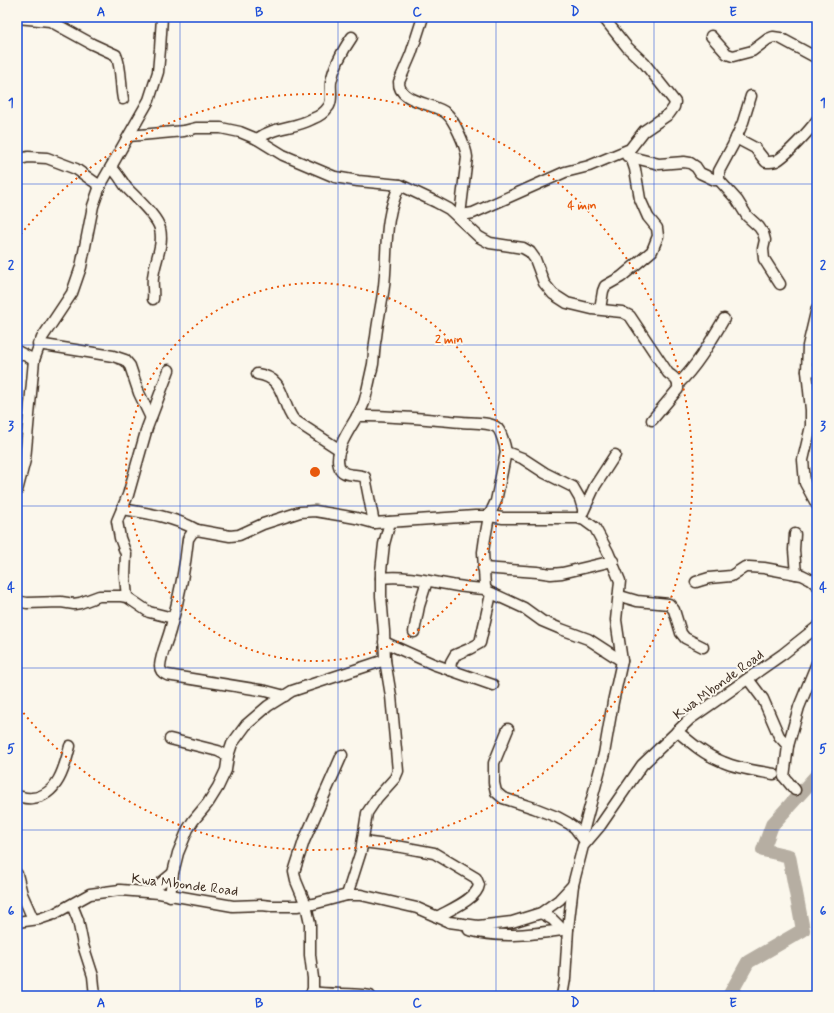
<svg xmlns="http://www.w3.org/2000/svg" width="834" height="1013" viewBox="0 0 834 1013" font-family="Mynerve,sans-serif">
  <style>
    .lines { fill: none; stroke-linecap: round; stroke-linejoin: round }
    .river { stroke: #b6aea2; stroke-width: 14 }
    .minor-casing { stroke: #3b2a1e; stroke-width: 13 }
    .minor { stroke: #fbf7ec; stroke-width: 10 }
    .grid { fill: none; stroke: #1d4ed8; stroke-width: 1; stroke-opacity: 0.55 }
    .ring { fill: none; stroke: #e8590c; stroke-width: 2; stroke-dasharray: 2 4 }
    .labels { text-anchor: middle; stroke-width: 4; stroke-linejoin: round; paint-order: stroke }
    .street-label { font-size: 14px; fill: #3b2a1e; stroke: #fbf7ec }
    .centre { fill: #e8590c; stroke: #fbf7ec; stroke-width: 2 }
    .ring-label { font-size: 12px; text-anchor: middle; font-weight: bold; fill: #e8590c; stroke: #fbf7ec; stroke-width: 4; stroke-linejoin: round; paint-order: stroke }
    .neatline { fill: none; stroke: #1d4ed8; stroke-width: 1.5 }
    .grid-label { font-size: 13px; text-anchor: middle; font-weight: bold; fill: #1d4ed8 }
  </style>
  <rect width="100%" height="100%" fill="#fbf7ec"/>
  <filter id="ink" filterUnits="userSpaceOnUse"><feTurbulence type="fractalNoise" baseFrequency=".025" numOctaves="2"/><feDisplacementMap in="SourceGraphic" scale="8" xChannelSelector="R" yChannelSelector="G"/><feConvolveMatrix kernelMatrix="1 2 1 2 8 2 1 2 1" color-interpolation-filters="sRGB"/></filter>
  <g filter="url(#ink)">
    <g class="lines">
      <polyline class="river" points="729,996 748,962 803,930 789,856 763,850 772,825 817,775"/>
      <defs>
        <g id="minor">
          <path d="M423,17L411,54L399,82C398,102 434,103 446,113C454,119 466,147 467,157L460,215"/>
          <path d="M17,18L50,21L92,44L116,55C122,69 120,84 123,99"/>
          <polyline points="711,36 727,54 733,56 752,51 768,39 773,37 780,38 817,58"/>
          <polyline points="751,96 743,122 733,145 719,171 719,180 737,200 747,216 759,227 763,233 765,240 763,249 764,259 780,284"/>
          <path d="M129,136L184,131L196,128H221L240,132L257,139L283,155L335,177L358,181L400,185L436,202L449,209L479,237L490,243L523,248L530,252L535,259L544,283L553,294L567,303L592,309L622,312L630,316L668,373C674,378 679,380 678,389L652,420"/>
          <path d="M736,138L755,148L766,162C769,162 773,162 776,161C786,156 810,130 817,120"/>
          <path d="M257,139C275,126 293,129 312,119C318,117 325,112 329,106C333,99 330,90 331,82C334,66 343,50 352,37"/>
          <polyline points="627,156 659,164 684,162 690,163 696,167 700,173 715,180 719,180"/>
          <polyline points="17,160 28,157 47,158 76,169 100,186"/>
          <path d="M111,167C118,174 121,180 126,187C135,197 158,217 160,229C164,246 154,262 153,278C152,285 154,292 153,299"/>
          <polyline points="457,216 473,213 565,172 589,166 630,149 644,131 669,114 674,107 675,102 668,93 645,64 627,47 603,17"/>
          <polyline points="817,308 808,346 807,371 811,410 811,426 803,460 805,483 817,505"/>
          <polyline points="600,309 603,291 605,286 621,277 652,251 658,236 657,228 648,217 640,199 635,169 631,157"/>
          <polyline points="38,344 113,356 125,360 130,366 139,393 151,418"/>
          <polyline points="17,351 34,360"/>
          <polyline points="807,371 817,370"/>
          <path d="M257,374C286,378 280,402 294,420L340,450"/>
          <path d="M678,384C697,366 711,341 724,319"/>
          <path d="M357,416C392,415 427,419 462,422C471,423 489,422 496,427C501,430 505,446 506,452L496,501L489,516L485,538L483,552L485,587L487,591L524,608L542,621L561,629L588,639L622,661"/>
          <polyline points="506,452 522,458 545,473 573,487 580,499 583,509"/>
          <polyline points="17,491 25,460 34,360 42,338 72,293 81,267 93,206 100,186 149,100 158,72 160,49 162,17"/>
          <path d="M122,509C147,513 174,517 197,530"/>
          <polyline points="583,512 595,486 615,455"/>
          <path d="M374,523L365,477C357,473 342,478 339,466C333,447 356,422 363,405C365,401 366,395 367,391C369,382 371,373 373,364C374,355 374,346 376,337C378,319 382,303 384,286C388,249 383,219 400,185"/>
          <polyline points="795,534 794,550 796,574"/>
          <polyline points="483,568 537,572 551,574 562,573 613,561"/>
          <path d="M381,578C416,574 450,588 486,589"/>
          <polyline points="696,582 709,578 731,576 745,567 749,567 764,568 802,575 810,579 817,585"/>
          <polyline points="620,596 637,601 669,604 674,610 681,633 685,638 703,647"/>
          <polyline points="127,597 125,577 126,554 120,538 117,521 128,495 147,428 169,370"/>
          <polyline points="17,601 27,603 61,602 74,604 80,603 99,596 121,596 127,597 149,612 173,618"/>
          <polyline points="414,632 419,606 427,581"/>
          <polyline points="384,642 433,664 493,685"/>
          <polyline points="450,670 451,662 455,655 469,649 480,643 491,594"/>
          <polyline points="748,679 763,699 779,736 788,746"/>
          <path d="M285,696L266,691L167,675C162,673 160,671 160,666C161,653 168,640 171,627C179,598 185,569 188,539L192,533L197,530L230,536L239,535L263,524L300,512L315,511L339,515L356,518L374,523L475,516H489L503,518H578L584,520L595,528L608,552L620,581L616,620L622,661L613,702L604,754L582,836"/>
          <polyline points="508,729 494,763 494,783 496,792 503,798 534,808 557,817 568,823 575,828 584,840"/>
          <path d="M677,731C691,743 705,755 723,762C739,769 757,771 774,774"/>
          <polyline points="170,739 218,751 228,756"/>
          <polyline points="795,790 784,777 788,746 799,707 817,663"/>
          <path d="M17,796C22,797 27,799 32,798C58,796 65,766 70,746"/>
          <path d="M363,842L402,847L434,853L476,878L479,885C477,899 449,910 437,917"/>
          <polyline points="17,874 22,894 33,919"/>
          <polyline points="150,892 173,873"/>
          <polyline points="347,895 361,851 367,813 377,798 395,778 398,771 391,696 385,660 384,631 381,596 381,571 384,544 390,522"/>
          <polyline points="170,896 173,873 178,853 188,829 193,821 208,803 218,787 226,770 228,756 232,744 246,725 268,706 292,691 385,660"/>
          <polyline points="72,905 78,920 83,945 93,976 95,996"/>
          <polyline points="541,913 552,919 563,930"/>
          <polyline points="17,922 39,919 54,914 90,894 120,890 159,893 233,906 262,905 271,906 297,906 313,904 347,895 361,895 417,908 449,922 478,926 512,922 541,913 559,900 573,885"/>
          <path d="M469,930C501,939 536,934 568,929"/>
          <path d="M312,992C331,995 351,993 370,996"/>
          <polyline points="310,996 313,989 313,978 310,955 310,923 306,905 296,881 294,872 304,841 342,755"/>
          <polyline points="562,996 565,979 568,929 573,885 583,846 600,826 642,765 690,719 783,654 817,627"/>
        </g>
      </defs>
      <use href="#minor" class="minor-casing"/>
      <use href="#minor" class="minor"/>
    </g>
  </g>
  <path class="grid" d="M180,17V996M338,17V996M496,17V996M654,17V996M17,184H817M17,345H817M17,506H817M17,668H817M17,830H817"/>
  <g class="ring">
    <circle cx="315" cy="472" r="189"/>
    <path d="M17 239A378 378 0 1 1 17 705"/>
  </g>
  <g class="labels">
    <g class="street-label">
      <text transform="translate(718 684) rotate(-36)" y="5">Kwa Mbonde Road</text>
      <text transform="translate(185 884) rotate(7)" y="5">Kwa Mbonde Road</text>
    </g>
  </g>
  <circle cx="315" cy="472" r="6" class="centre"/>
  <g class="ring-label">
    <text x="582" y="209">4 min</text>
    <text x="449" y="343">2 min</text>
  </g>
  <rect width="834" height="1013" fill="none" stroke="#fbf7ec" stroke-width="44"/>
  <rect x="22" y="22" width="790" height="969" class="neatline"/>
  <g class="grid-label">
    <text x="101" y="16">A</text>
    <text x="259" y="16">B</text>
    <text x="417" y="16">C</text>
    <text x="575" y="16">D</text>
    <text x="733" y="16">E</text>
    <text x="11" y="107">1</text>
    <text x="823" y="107">1</text>
    <text x="11" y="269">2</text>
    <text x="823" y="269">2</text>
    <text x="11" y="430">3</text>
    <text x="823" y="430">3</text>
    <text x="11" y="592">4</text>
    <text x="823" y="592">4</text>
    <text x="11" y="753">5</text>
    <text x="823" y="753">5</text>
    <text x="11" y="915">6</text>
    <text x="823" y="915">6</text>
    <text x="101" y="1007">A</text>
    <text x="259" y="1007">B</text>
    <text x="417" y="1007">C</text>
    <text x="575" y="1007">D</text>
    <text x="733" y="1007">E</text>
  </g>
</svg>
